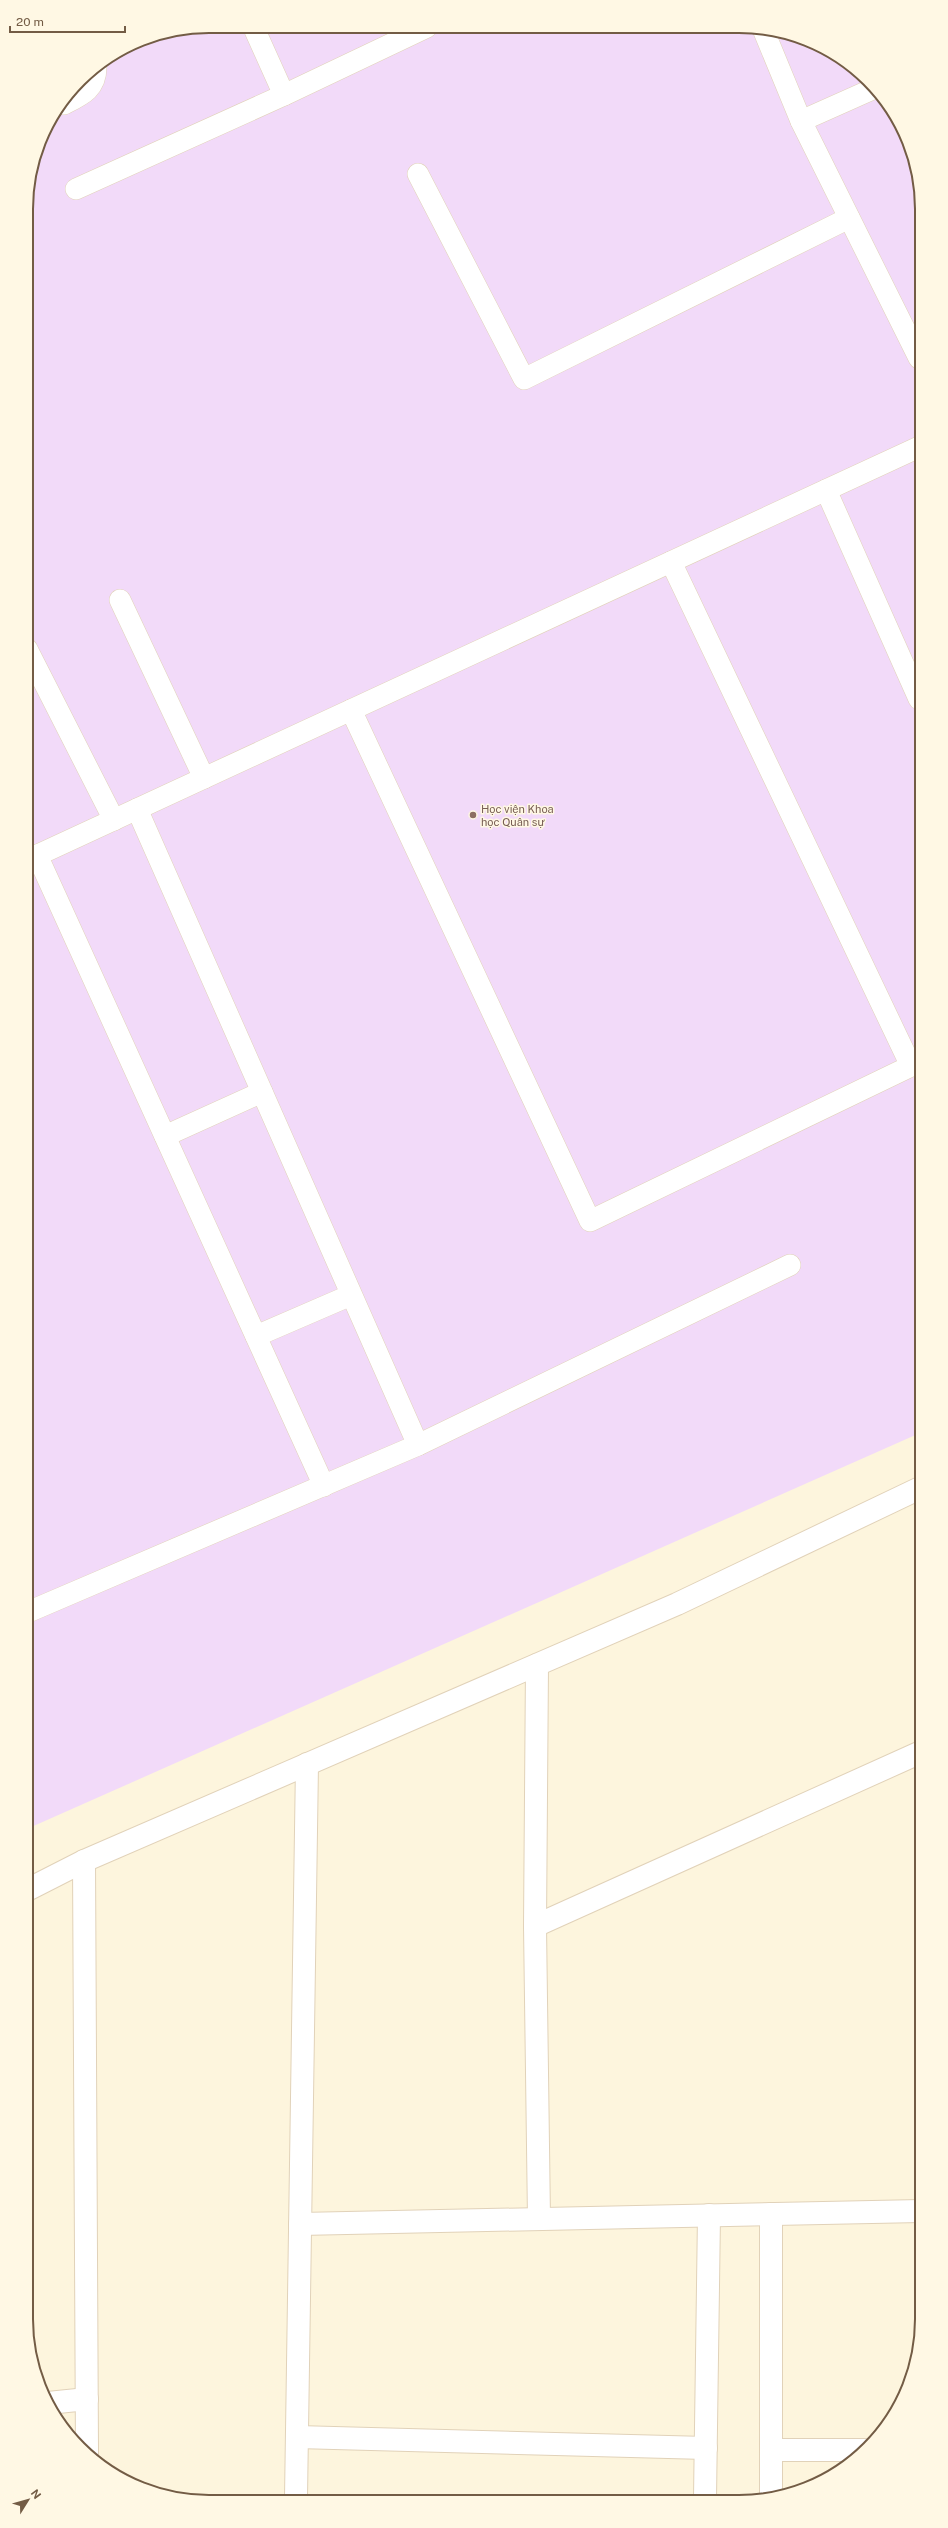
<svg xmlns="http://www.w3.org/2000/svg" width="948" height="2528" viewBox="0 0 948 2528" font-family="'Public Sans',sans-serif">
  <style>
    .education { fill: #f2daf9 }
    .lines { fill: none; stroke-linecap: round; stroke-linejoin: round }
    .lane-casing { stroke: #e1d2b9; stroke-width: 22 }
    .street-casing { stroke: #e1d2b9; stroke-width: 24 }
    .lane { stroke: #fff; stroke-width: 21 }
    .street { stroke: #fff; stroke-width: 22 }
    .education-dot { fill: #8d6e63; stroke: #fff8e4; stroke-width: 1.5 }
    .labels { text-anchor: middle; stroke-width: 3; stroke-linejoin: round; paint-order: stroke }
    .education-label { font-size: 11px; fill: #785e54; stroke: #fff8e4; text-anchor: start }
    .rim { fill: none; stroke: #735c45; stroke-width: 2 }
  </style>
  <rect width="100%" height="100%" fill="#fdf5dd"/>
  <polygon class="education" points="209,26 775,30 830,50 868,80 898,118 918,173 920,1433 29,1828 26,197 45,128 88,72 139,40"/>
  <g class="lines">
    <defs>
      <g id="lane">
        <polyline points="253,26 284,95 427,27"/>
        <polyline points="763,29 801,121 919,358"/>
        <path d="M64,104C82,95 96,89 96,67"/>
        <polyline points="801,121 875,88"/>
        <polyline points="418,174 524,379 849,218"/>
        <polyline points="76,189 284,95"/>
        <polyline points="826,490 919,699"/>
        <polyline points="120,600 204,778"/>
        <polyline points="27,649 114,820"/>
        <polyline points="351,710 590,1221 911,1066 671,562"/>
        <polyline points="137,809 418,1445"/>
        <polyline points="37,855 324,1486"/>
        <polyline points="27,860 919,447"/>
        <polyline points="165,1136 262,1092"/>
        <polyline points="256,1336 351,1295"/>
        <polyline points="28,1612 418,1445 790,1265"/>
      </g>
      <g id="street">
        <polyline points="537,1665 535,1926 539,2219"/>
        <polyline points="84,1861 87,2453"/>
        <polyline points="29,1889 84,1861 677,1604 920,1488"/>
        <polyline points="535,1926 921,1752"/>
        <polyline points="771,2214 771,2498"/>
        <polyline points="300,2224 921,2211"/>
        <polyline points="48,2403 87,2399"/>
        <polyline points="297,2437 706,2448"/>
        <polyline points="771,2450 864,2450"/>
        <polyline points="296,2498 307,1764"/>
        <polyline points="705,2498 709,2215"/>
      </g>
    </defs>
    <use href="#lane" class="lane-casing"/>
    <use href="#street" class="street-casing"/>
    <use href="#lane" class="lane"/>
    <use href="#street" class="street"/>
  </g>
  <circle class="education-dot" cx="473" cy="815" r="4"/>
  <g class="labels">
    <g class="education-label">
      <text x="481" y="813">Học viện Khoa<tspan x="481" dy="13">học Quân sự</tspan></text>
    </g>
  </g>
  <path d="M0 0H948V2528H0ZM209 33H739A176 176 0 0 1 915 209V2319A176 176 0 0 1 739 2495H209A176 176 0 0 1 33 2319V209A176 176 0 0 1 209 33Z" fill="#fff8e4" fill-rule="evenodd"/>
  <path class="rim" d="M209 33H739A176 176 0 0 1 915 209V2319A176 176 0 0 1 739 2495H209A176 176 0 0 1 33 2319V209A176 176 0 0 1 209 33Z"/>
  <g transform="translate(28 2500) rotate(53)" stroke="#fff8e4" stroke-width="3" paint-order="stroke">
  <path d="M0-3L7 15L0 10L-7 15Z" fill="#735c45"/>
  <text y="-6" font-size="11" font-weight="bold" text-anchor="middle" fill="#735c45">N</text>
  </g>
  <path d="M10 26v6h115v-6" fill="none" stroke="#735c45" stroke-width="2"/>
  <text x="16" y="26" font-size="12" fill="#735c45" stroke="#fff8e4" stroke-width="3" paint-order="stroke">20 m</text>
</svg>
